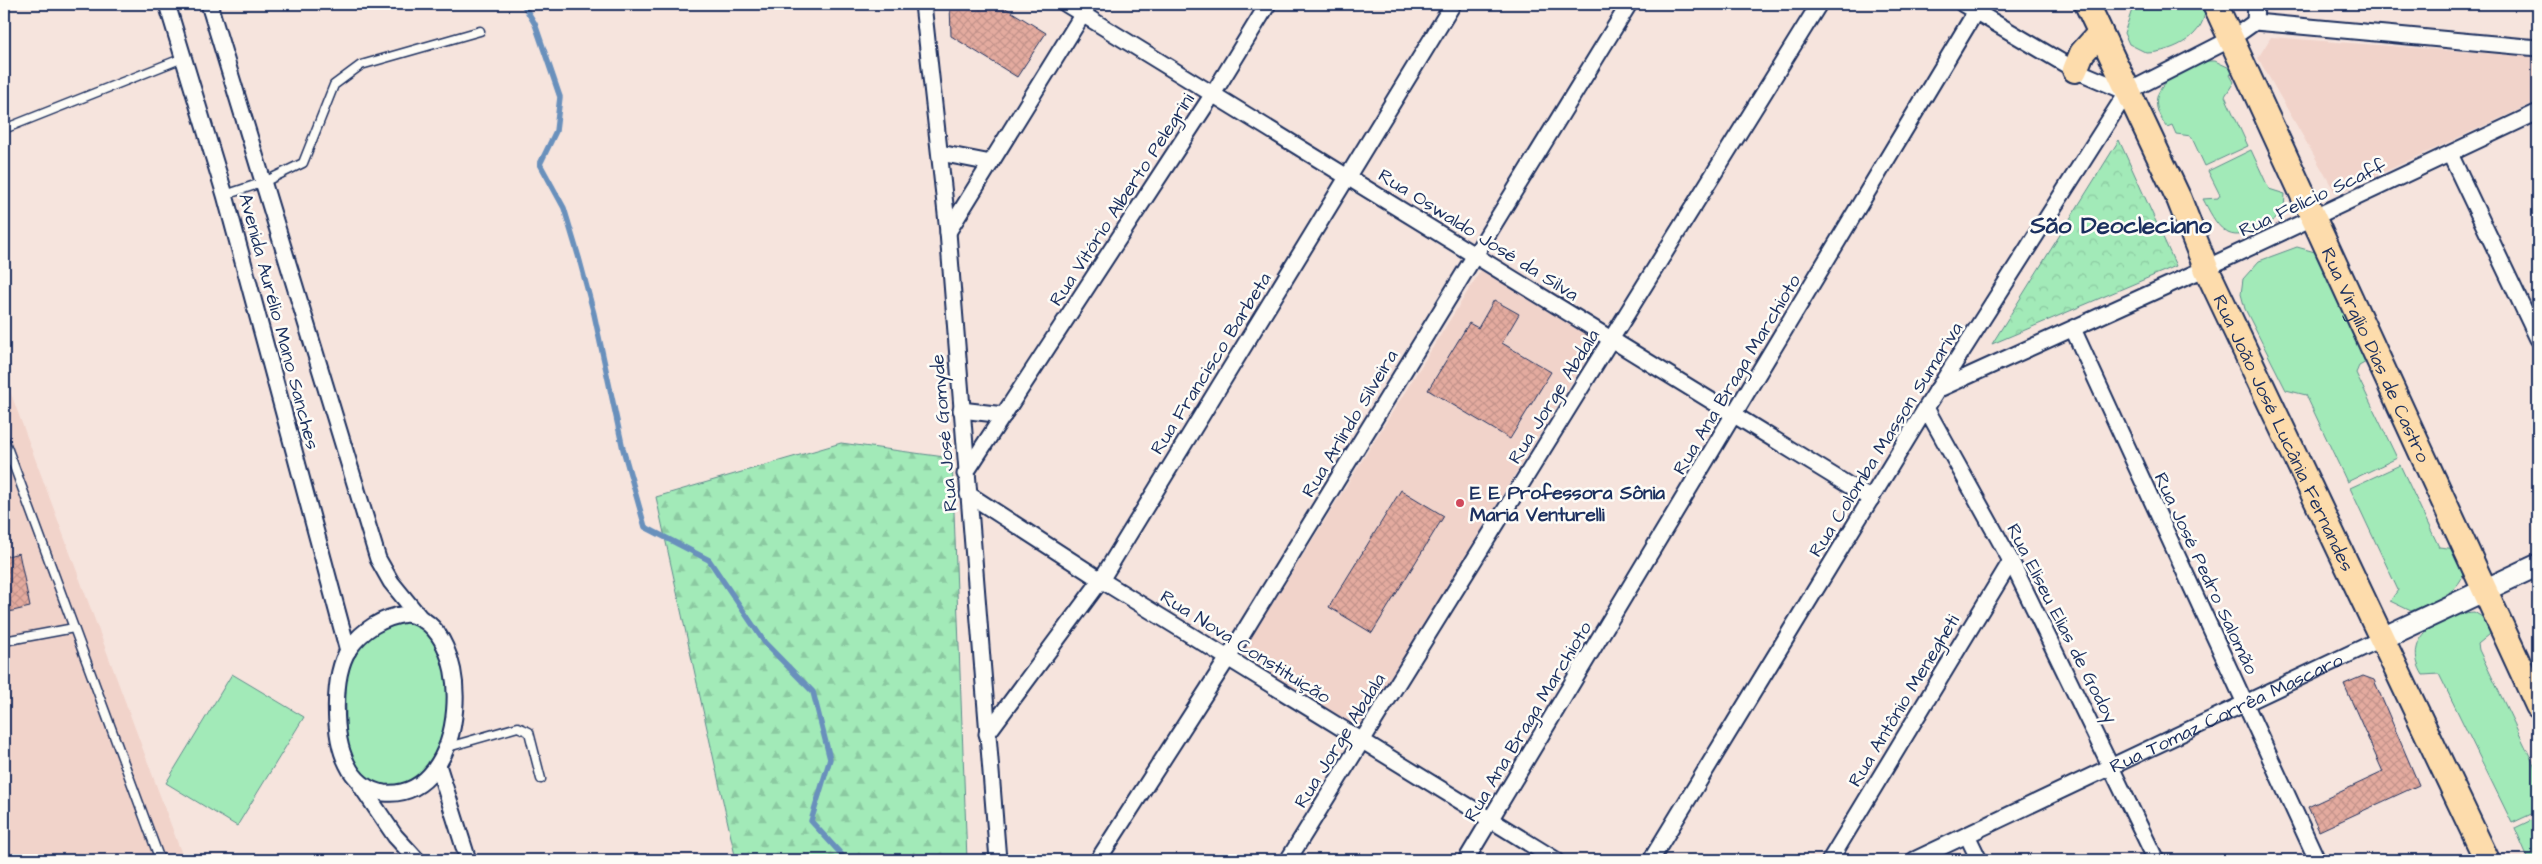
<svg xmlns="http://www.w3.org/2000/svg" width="2542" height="864" viewBox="0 0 2542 864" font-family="'Architects Daughter',sans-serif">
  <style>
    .built { fill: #f1d3ca; fill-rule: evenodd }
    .grass { fill: #a2eab8; stroke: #5e8c8b }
    .forest { fill: url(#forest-firs); stroke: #5e8c8b }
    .park { fill: url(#park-crowns); stroke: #5e8c8b }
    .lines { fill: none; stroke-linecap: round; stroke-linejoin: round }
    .stream { stroke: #6990bc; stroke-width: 5.5 }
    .building { fill: url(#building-cross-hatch); stroke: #1b2f5e }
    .service-casing { stroke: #1b2f5e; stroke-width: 11 }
    .minor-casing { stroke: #1b2f5e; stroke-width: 19 }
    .secondary-casing { stroke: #1b2f5e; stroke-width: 25 }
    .primary-casing { stroke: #1b2f5e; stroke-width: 28 }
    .service { stroke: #fdfcf7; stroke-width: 8 }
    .minor { stroke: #fdfcf7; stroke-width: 15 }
    .secondary { stroke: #fdfcf7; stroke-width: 21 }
    .primary { stroke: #fddcac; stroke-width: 24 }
    .poi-dot { fill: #d1495b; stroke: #fdfcf7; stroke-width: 2 }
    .labels { text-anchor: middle; stroke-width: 5; stroke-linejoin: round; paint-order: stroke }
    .street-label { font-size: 19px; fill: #1b2f5e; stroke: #fdfcf7 }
    .poi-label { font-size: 19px; font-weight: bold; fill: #1b2f5e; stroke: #fdfcf7; text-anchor: start }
    .district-label { font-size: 24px; font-weight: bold; fill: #1b2f5e; stroke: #fdfcf7 }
  </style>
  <defs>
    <pattern id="forest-firs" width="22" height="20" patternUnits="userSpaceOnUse" patternTransform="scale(1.25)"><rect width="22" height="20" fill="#a2eab8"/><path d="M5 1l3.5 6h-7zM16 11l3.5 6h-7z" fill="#8bc9a1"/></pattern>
    <pattern id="park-crowns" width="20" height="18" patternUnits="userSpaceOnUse" patternTransform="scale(1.25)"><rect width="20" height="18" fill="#a2eab8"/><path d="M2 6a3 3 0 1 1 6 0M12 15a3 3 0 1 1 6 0" fill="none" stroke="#8bc9a1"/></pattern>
    <pattern id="building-cross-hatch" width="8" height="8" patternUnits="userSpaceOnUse" patternTransform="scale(1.25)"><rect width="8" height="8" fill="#e4ab9f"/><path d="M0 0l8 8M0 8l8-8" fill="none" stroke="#c3938b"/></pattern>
  </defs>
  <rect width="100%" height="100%" fill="#f6e4dd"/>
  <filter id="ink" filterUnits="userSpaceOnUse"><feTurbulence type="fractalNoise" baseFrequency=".02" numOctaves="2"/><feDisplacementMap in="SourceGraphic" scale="10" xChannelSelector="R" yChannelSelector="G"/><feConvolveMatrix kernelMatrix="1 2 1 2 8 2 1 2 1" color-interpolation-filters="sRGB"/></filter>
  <g filter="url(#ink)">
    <g class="built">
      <polygon points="2271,37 2538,57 2538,101 2336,194 2258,58"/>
      <path d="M1483,267L1598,338L1358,733L1238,659ZM1494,300L1519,314L1506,335L1482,321ZM1469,323L1551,372L1511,439L1429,390ZM1401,490L1443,516L1329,607Z"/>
      <polygon points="4,375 184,860 4,860"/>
    </g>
    <g class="grass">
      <path d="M2134,4H2205C2208,35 2174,52 2147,53L2129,44L2124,33Z"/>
      <path d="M2203,61H2215L2234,70L2230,75L2234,82L2225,96L2248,146L2205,166L2191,136L2176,134L2172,125L2167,127C2138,90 2175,74 2203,61Z"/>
      <path d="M2251,150L2269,189L2285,194L2284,211C2273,222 2240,244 2225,231C2215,224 2209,210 2203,199L2218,198L2220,195L2208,171Z"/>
      <polygon points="2297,247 2315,252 2326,263 2370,360 2359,366 2356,373 2397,458 2347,482 2306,395 2286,390 2245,309 2241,294 2243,279 2259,261"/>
      <path d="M2400,465L2439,547L2457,549C2459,555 2462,562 2463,568C2466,591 2428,604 2411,611L2390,601L2398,590L2350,488Z"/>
      <path d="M2474,612L2484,618L2495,630L2478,644L2479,650L2538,773V811L2512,823L2439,674L2423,675C2400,638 2441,614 2474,612Z"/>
      <path d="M397,621L418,622C455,661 461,734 422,775C415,782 399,787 390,786C345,782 346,740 346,704C345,655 356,643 397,621Z"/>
      <polygon points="232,674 304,717 237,826 166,783"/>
      <polygon points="2538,817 2538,860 2529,860 2515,828"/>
    </g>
    <polygon class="forest" points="841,443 952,458 967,860 736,860 656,497"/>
    <polygon class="park" points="2119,140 2176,266 1992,344"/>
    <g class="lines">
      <polyline class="stream" points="523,4 535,24 560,97 556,131 540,164 564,208 579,258 594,314 623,449 645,527 709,560 765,643 813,692 830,759 811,821 842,855 841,860"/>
    </g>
    <g class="building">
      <polygon points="950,4 999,4 1046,33 1017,77 951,36"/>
      <polygon points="1494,300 1519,314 1502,343 1551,372 1510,439 1428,390 1469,323 1478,328"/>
      <polygon points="1401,490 1444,516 1372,633 1329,607"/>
      <polygon points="19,553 30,607 4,613 4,557"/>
      <polygon points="2363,676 2374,680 2419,785 2319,831 2308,807 2383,772 2344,684"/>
    </g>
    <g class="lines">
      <defs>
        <g id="service">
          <polyline points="4,129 183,58"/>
          <polyline points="225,195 264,182 303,163 334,85 361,65 480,31"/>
          <polyline points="4,439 160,860"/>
          <polyline points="4,641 74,628"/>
          <polyline points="448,747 518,727 529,732 541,779"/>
        </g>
        <g id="minor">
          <polyline points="167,4 225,195 348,651"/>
          <polyline points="209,4 378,559 391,582 421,619"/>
          <polyline points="923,4 948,232 998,860"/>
          <polyline points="1066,4 1871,499"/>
          <polyline points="1963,4 2075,70 2127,92"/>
          <polyline points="2255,22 2256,4"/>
          <polyline points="940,153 991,163"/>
          <polyline points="2450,154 2538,339"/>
          <polyline points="948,232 1089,4"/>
          <polyline points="2073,329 2317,860"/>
          <polyline points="1937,390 2206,268 2538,112"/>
          <polyline points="1926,408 2011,561 2156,860"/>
          <polyline points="961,410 1004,415"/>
          <polyline points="965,474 1213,94 1268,4"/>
          <polyline points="968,494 1101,580 1556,860"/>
          <path d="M406,614C478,623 471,801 384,793C367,791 354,779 347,764C333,737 332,675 349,649C362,630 383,617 406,614Z"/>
          <polyline points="987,734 1101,580 1453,4"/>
          <polyline points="438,765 468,860"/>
          <polyline points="361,786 395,836 417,860"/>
          <polyline points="1967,835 1979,860"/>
          <polyline points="1098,860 1228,658 1629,4"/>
          <polyline points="1288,860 1819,4"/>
          <polyline points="1466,860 1976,11"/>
          <polyline points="1651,860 1926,408 2127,92 2231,39 2255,22 2538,48"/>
          <polyline points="1830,860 2011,561"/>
          <path id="s1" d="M1914,860L2383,638"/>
        </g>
        <polyline id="secondary" points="2383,638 2538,565"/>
        <g id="primary">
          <path id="s2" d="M2087,4L2179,199L2206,268L2487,860"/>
          <path id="s3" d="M2215,4L2538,706"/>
          <polyline points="2075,70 2082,53 2100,33"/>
        </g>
      </defs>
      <use href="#service" class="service-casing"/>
      <use href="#minor" class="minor-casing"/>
      <use href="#secondary" class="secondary-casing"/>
      <use href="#primary" class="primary-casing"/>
      <use href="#service" class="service"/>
      <use href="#minor" class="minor"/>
      <use href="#secondary" class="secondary"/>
      <use href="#primary" class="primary"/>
    </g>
  </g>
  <circle class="poi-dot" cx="1460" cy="503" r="5"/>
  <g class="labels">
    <g class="street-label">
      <text transform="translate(2312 197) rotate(-25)" y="7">Rua Felício Scaff</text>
      <text transform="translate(1121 199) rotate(-57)" y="7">Rua Vitório Alberto Pelegrini</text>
      <text transform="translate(1479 234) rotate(32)" y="7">Rua Oswaldo José da Silva</text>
      <text transform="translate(280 321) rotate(75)" y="7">Avenida Aurélio Mano Sanches</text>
      <text dy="7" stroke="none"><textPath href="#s3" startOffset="386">Rua Virgílio Dias de Castro</textPath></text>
      <text transform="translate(1210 363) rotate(-58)" y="7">Rua Francisco Barbeta</text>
      <text transform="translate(1736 374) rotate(-59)" y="7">Rua Ana Braga Marchioto</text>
      <text transform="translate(1553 396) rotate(-58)" y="7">Rua Jorge Abdala</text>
      <text transform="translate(1349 423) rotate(-59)" y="7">Rua Arlindo Silveira</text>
      <text transform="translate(943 433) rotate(-95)" y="7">Rua José Gomyde</text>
      <text dy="7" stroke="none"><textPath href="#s2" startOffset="472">Rua João José Lucânia Fernandes</textPath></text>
      <text transform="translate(1885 439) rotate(-58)" y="7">Rua Colomba Masson Sumariva</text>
      <text transform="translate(2207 573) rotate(65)" y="7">Rua José Pedro Salomão</text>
      <text transform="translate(2063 623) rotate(63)" y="7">Rua Eliseu Elias de Godoy</text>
      <text transform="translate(1246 646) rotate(32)" y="7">Rua Nova Constituição</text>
      <text transform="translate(1903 700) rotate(-59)" y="7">Rua Antônio Menegheti</text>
      <text dy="7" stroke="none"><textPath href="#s1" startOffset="345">Rua Tomaz Corrêa Mascaro</textPath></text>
      <text transform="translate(1527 721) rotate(-59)" y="7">Rua Ana Braga Marchioto</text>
      <text transform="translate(1339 740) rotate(-58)" y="7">Rua Jorge Abdala</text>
    </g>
    <g class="poi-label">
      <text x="1470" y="499">E E Professora Sônia<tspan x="1470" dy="22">Maria Venturelli</tspan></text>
    </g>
    <g class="district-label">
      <text x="2121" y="233">São Deocleciano</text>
    </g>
  </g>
  <rect width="2542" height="864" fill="none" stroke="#fdfcf7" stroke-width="20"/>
  <rect x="10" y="10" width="2522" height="844" fill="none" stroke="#1b2f5e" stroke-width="2" filter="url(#ink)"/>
</svg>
